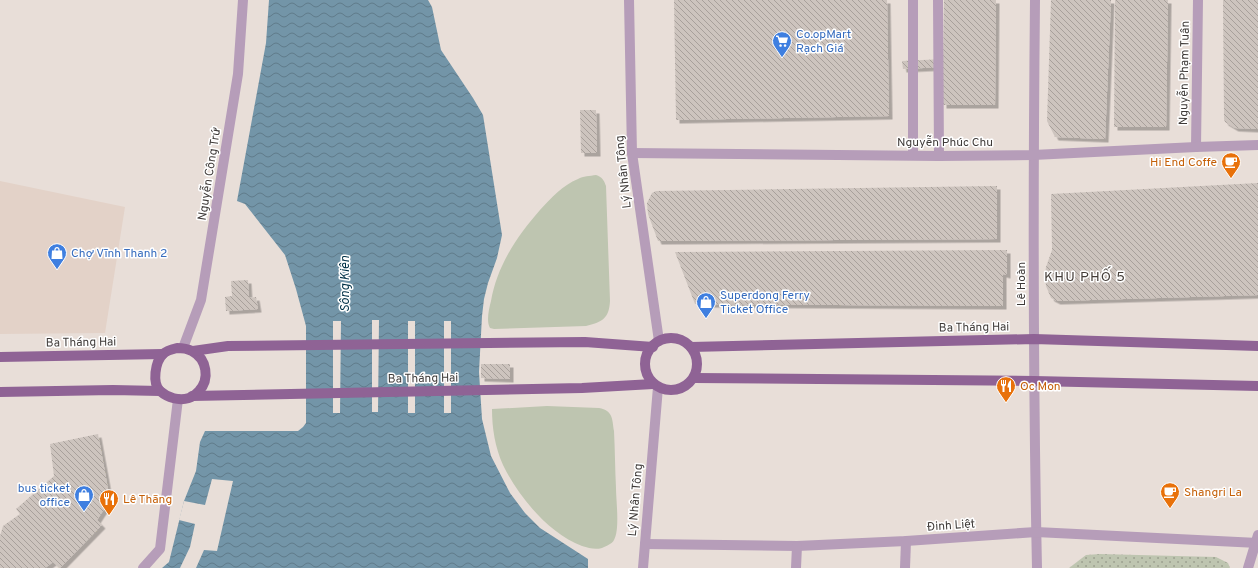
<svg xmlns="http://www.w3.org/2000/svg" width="1258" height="568" viewBox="0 0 1258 568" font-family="Overpass,sans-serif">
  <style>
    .built { fill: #e3d2c8 }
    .grass { fill: #bec5b0 }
    .park { fill: url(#park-dots) }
    .water { fill: url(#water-waves); fill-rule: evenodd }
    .pier { fill: #e8ded8 }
    .building { fill: url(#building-back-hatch); filter: url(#shadow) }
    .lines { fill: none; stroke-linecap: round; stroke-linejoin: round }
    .minor { stroke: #b69db9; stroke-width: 10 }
    .major { stroke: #8f6395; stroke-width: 10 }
    .labels { text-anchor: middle; stroke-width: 3; stroke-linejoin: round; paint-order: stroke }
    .shop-label { font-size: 12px; fill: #366cbe; stroke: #fff; text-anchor: start }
    .street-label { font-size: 12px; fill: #3f3b39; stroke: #fff }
    .food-label { font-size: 12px; fill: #c56008; stroke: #fff; text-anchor: start }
    .water-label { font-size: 13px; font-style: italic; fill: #003147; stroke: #fff }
    .quarter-label { font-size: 14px; letter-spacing: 1px; fill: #443d38; stroke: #fff }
  </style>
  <defs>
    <pattern id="park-dots" width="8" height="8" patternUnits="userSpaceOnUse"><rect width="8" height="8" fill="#bec5b0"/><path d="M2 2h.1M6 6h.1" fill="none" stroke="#9ca190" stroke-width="1.8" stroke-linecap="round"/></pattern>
    <pattern id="water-waves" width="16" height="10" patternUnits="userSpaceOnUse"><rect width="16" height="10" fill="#7395a8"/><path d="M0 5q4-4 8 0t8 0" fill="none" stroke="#607b8a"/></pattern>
    <pattern id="building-back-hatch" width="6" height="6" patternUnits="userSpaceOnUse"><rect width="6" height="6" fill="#cdc4be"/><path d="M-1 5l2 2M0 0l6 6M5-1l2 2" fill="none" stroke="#a8a09b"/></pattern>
    <filter id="shadow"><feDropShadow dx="3.5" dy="3.5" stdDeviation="0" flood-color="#0004"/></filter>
  </defs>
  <rect width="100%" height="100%" fill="#e8ded8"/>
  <polygon class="built" points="0,181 125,207 105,333 0,334"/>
  <g class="grass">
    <path d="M596,175C602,177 604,180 606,186L610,301C609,319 602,322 586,326L494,329L490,328C486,321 489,309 491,301C497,266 517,236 540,210C551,198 563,185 578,179C583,176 590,176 596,175Z"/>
    <path d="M547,406L599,408C613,411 612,418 614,431C615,450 615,469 616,488C616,500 620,530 614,540C612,544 606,546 602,548C595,550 589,548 582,546C548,533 518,496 503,465C495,447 492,428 492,409Z"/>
  </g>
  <polygon class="park" points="1100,554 1216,557 1228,563 1230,568 1069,568 1086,555"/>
  <path class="water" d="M269,0H428L432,7L441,50L473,98L483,115L502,235L497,258L488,283L484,299L482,316L479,372L482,419L491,456L510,493L525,513L540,528L588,559V568H162L169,562L184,501L196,471L200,442L205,431H298L303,427L306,423V326L296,289L285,255L245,204L237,201L266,43ZM372,320H379L378,412H372ZM333,321H341L340,413H333ZM408,321H415V413H408ZM444,321H451V413H444Z"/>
  <polygon class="pier" points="212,479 233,481 217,551 204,550 196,568 180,568 190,547 195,524 179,520 184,501 205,505"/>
  <g class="building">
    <polygon points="674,0 887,0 889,116 676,120"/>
    <polygon points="944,0 996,0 995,105 943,105 943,67 903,69 902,61 943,59"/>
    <polygon points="1051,0 1111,0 1105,139 1055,137 1047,121"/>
    <polygon points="1115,0 1168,0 1166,127 1114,127"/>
    <polygon points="1223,0 1258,0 1258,129 1235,128 1225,122 1224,119"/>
    <polygon points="580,110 596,110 597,153 581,153"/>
    <polygon points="1258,183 1258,295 1057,301 1051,298 1046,286 1045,274 1046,267 1052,250 1051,194"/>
    <polygon points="997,186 997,239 658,241 648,214 647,203 652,193 656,191"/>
    <polygon points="1007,250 1007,275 1003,274 1003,306 695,304 675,252"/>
    <polygon points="248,280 249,298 256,297 258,309 226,311 225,297 232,296 231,281"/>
    <polygon points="481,364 510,364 510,379 481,378"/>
    <polygon points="98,434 110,500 97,520 102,525 60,568 53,562 45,568 0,568 0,536 3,526 20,514 16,509 54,476 50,444"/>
  </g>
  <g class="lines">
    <g class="minor">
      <polyline points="629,0 632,153 659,341"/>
      <polyline points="938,0 939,156"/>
      <path d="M1035,0C1033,189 1033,379 1037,568"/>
      <polyline points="1196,147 1198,0"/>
      <polyline points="632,153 939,156 1033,155 1196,147 1258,145"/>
      <polyline points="913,155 913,0"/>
      <polyline points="183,348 201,300 238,74 243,0"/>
      <polyline points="645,544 797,546 906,541 1036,532 1258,543"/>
      <polyline points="143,568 160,549 178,399"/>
      <polyline points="643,568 658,387"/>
      <polyline points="796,568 797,546"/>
      <polyline points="905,568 906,541"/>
      <polyline points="1248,568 1258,535"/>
    </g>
    <g class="major">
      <circle cx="671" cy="364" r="26"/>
      <polyline points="691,347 1034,339 1258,346"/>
      <path d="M177,348C182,348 188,349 192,351C207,359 210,379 199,391C196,394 193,397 189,398C179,401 168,398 160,391C152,383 155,362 163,354C166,351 173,349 177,348Z"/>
      <polyline points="193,351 228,346 585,342 653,347"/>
      <polyline points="0,357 163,354"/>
      <polyline points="694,378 1034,381 1258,386"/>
      <polyline points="0,392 113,390 160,391"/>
      <polyline points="192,396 582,388 653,384"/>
    </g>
  </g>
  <defs>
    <symbol id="supermarket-pin" viewBox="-11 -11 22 30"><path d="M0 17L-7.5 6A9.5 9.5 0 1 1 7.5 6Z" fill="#3f7fe0" stroke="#fff"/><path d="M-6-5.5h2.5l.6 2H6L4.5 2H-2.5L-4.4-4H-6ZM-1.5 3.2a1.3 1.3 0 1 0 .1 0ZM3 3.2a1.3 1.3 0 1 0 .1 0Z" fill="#fff"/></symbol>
    <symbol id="cafe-pin" viewBox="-11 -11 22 30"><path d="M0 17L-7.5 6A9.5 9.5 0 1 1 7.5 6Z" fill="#e8710a" stroke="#fff"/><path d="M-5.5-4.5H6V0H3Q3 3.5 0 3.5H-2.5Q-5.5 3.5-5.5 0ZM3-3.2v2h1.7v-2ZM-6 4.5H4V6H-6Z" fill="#fff"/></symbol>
    <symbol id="shop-pin" viewBox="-11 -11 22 30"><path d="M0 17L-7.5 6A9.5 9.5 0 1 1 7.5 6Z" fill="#3f7fe0" stroke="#fff"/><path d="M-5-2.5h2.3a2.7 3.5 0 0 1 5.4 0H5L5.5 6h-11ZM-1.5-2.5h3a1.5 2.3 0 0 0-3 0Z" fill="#fff"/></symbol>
    <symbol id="restaurant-pin" viewBox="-11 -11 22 30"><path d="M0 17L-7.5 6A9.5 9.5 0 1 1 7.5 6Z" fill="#e8710a" stroke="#fff"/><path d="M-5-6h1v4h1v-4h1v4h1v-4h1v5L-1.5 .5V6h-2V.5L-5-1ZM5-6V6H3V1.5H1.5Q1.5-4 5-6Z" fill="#fff"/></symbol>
  </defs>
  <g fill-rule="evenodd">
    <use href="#supermarket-pin" x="771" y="30" width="22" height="30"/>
    <use href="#cafe-pin" x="1220" y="151" width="22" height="30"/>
    <use href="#shop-pin" x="46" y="242" width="22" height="30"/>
    <use href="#shop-pin" x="695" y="291" width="22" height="30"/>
    <use href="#restaurant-pin" x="995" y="375" width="22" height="30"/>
    <use href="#cafe-pin" x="1159" y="481" width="22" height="30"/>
    <use href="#shop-pin" x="73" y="484" width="22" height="30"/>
    <use href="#restaurant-pin" x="98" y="488" width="22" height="30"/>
  </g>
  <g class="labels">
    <g class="shop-label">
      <text x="796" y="38">Co.opMart<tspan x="796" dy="14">Rạch Giá</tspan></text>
      <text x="71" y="257">Chợ Vĩnh Thanh 2</text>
      <text x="720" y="299">Superdong Ferry<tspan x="720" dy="14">Ticket Office</tspan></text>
      <text x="70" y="492" text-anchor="end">bus ticket<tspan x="70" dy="14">office</tspan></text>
    </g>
    <g class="street-label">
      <text transform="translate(1184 73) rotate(-89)" y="4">Nguyễn Phạm Tuân</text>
      <text x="945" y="146">Nguyễn Phúc Chu</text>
      <text transform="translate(623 172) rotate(-96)" y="4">Lý Nhân Tông</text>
      <text transform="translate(209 174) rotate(-81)" y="4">Nguyễn Công Trứ</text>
      <text transform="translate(1021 284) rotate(-90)" y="4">Lê Hoàn</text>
      <text transform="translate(974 327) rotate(-1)" y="4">Ba Tháng Hai</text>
      <text transform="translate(81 342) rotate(-1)" y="4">Ba Tháng Hai</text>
      <text transform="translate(423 378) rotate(-1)" y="4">Ba Tháng Hai</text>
      <text transform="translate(635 500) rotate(-85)" y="4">Lý Nhân Tông</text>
      <text transform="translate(951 525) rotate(-4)" y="4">Đinh Liệt</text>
    </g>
    <g class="food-label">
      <text x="1217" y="166" text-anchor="end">Hi End Coffe</text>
      <text x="1020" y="390">Oc Mon</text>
      <text x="1184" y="496">Shangri La</text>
      <text x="123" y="503">Lê Thāng</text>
    </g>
    <g class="water-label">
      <text transform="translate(344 284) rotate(-90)" y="5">Sông Kiên</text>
    </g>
    <g class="quarter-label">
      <text x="1085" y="281">KHU PHỐ 5</text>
    </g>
  </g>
</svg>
